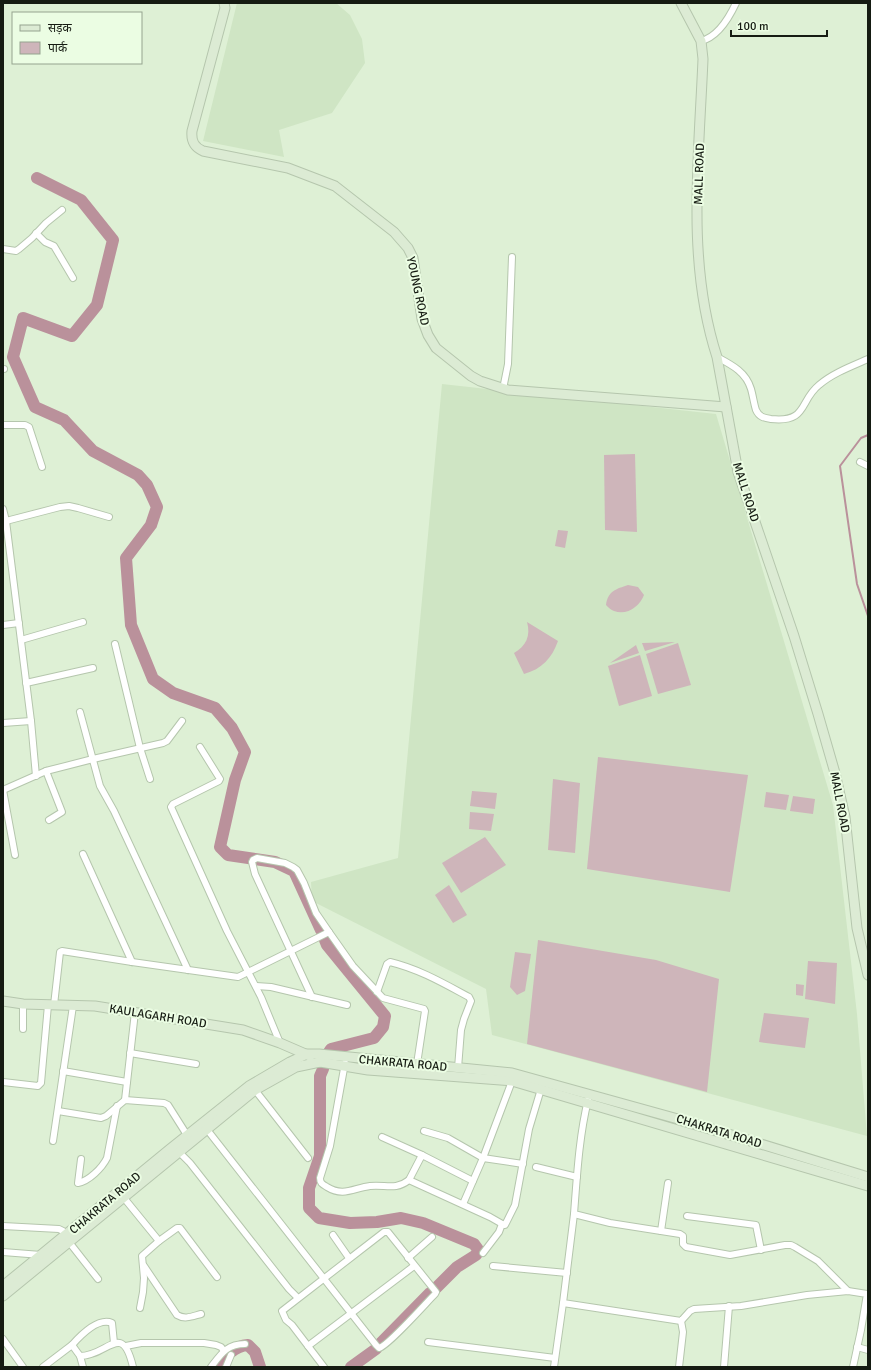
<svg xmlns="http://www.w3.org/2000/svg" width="871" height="1370" viewBox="0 0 871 1370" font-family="Signika,'Noto Sans Devanagari',sans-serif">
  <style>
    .built { fill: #cfe5c4 }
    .green { fill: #ceb5ba }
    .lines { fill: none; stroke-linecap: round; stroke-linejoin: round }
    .stream { stroke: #ba919b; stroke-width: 2 }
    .river { stroke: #ba919b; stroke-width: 12 }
    .street-casing { stroke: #b5c6ad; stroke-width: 8 }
    .secondary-casing { stroke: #b5c6ad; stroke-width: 11 }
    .street { stroke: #fff; stroke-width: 6 }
    .secondary { stroke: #dcebd4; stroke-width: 9 }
    .labels { text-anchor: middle; stroke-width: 4; stroke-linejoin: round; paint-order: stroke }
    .street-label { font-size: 12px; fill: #151b12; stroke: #ebfde3 }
  </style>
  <rect width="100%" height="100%" fill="#def0d5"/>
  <g class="built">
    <polygon points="237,3 336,3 350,15 362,39 365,63 332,113 279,130 284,157 203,141"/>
    <polygon points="442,384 716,414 833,805 857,1014 867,1136 492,1035 486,989 312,901 311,882 398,858"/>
  </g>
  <g class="green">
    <polygon points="635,454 637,532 605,530 604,455"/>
    <polygon points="558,530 568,531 565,548 555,546"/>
    <path d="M628,585L638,587L644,595C640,606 627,616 614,611C611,610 608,607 606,605C608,591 616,589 628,585Z"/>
    <path d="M527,622L558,641C552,658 542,669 524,674L514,653C526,646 531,636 527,622Z"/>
    <polygon points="675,642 645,651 642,643"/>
    <polygon points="678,643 691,685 658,694 646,654"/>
    <polygon points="636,645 639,653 610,663"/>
    <polygon points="640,655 652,696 619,706 608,666"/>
    <polygon points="598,757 748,775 730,892 587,869"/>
    <polygon points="553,779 580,783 575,853 548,850"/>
    <polygon points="472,791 497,793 495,809 470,806"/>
    <polygon points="766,792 789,795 786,810 764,807"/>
    <polygon points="793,796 815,799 813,814 790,811"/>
    <polygon points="470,812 494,814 491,831 469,829"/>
    <polygon points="485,837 506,865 461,893 442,863"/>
    <polygon points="449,885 467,915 453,923 435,895"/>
    <polygon points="538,940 656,960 719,979 707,1092 527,1044"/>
    <polygon points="515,952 531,954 525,991 517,995 510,987"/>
    <polygon points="808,961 837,963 835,1004 805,999"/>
    <polygon points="796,984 804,985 803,996 796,995"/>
    <polygon points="764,1013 809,1018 805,1048 759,1042"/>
  </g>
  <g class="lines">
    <polyline class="stream" points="868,435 861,438 840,466 857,584 868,616"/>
    <g class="river">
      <polyline points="37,178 81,200 113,240 97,305 72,336 23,318 13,357 35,407 64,420 93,451 138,475 147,485 157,507 151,525 126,558 131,625 153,679 173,693 215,708 232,728 245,752 235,780 220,847 228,855 275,862 294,871 321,930"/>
      <polyline points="325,940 327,945 385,1016 383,1027 374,1038 331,1049 329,1052"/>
      <polyline points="323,1069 320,1076 320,1156 309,1188 309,1208 319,1218 350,1223 377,1222 401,1218 423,1223 474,1244 479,1251 476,1255 457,1267 435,1289"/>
      <polyline points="379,1345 430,1293"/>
      <path d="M218,1367C226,1356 234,1346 248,1345L255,1352L260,1367"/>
      <polyline points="351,1367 376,1349"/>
    </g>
    <defs>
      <g id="street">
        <path d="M701,41C718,37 729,18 736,3"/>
        <polyline points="36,233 45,242 54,246 73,278"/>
        <polyline points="3,249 16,251 19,249 32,238 46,223 62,210"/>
        <path d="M717,357C732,365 746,372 751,389C753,396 754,404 756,410C759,417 764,418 771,419C808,423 799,401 819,385C833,373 852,366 868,359"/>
        <polyline points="3,369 4,369"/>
        <polyline points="503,389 508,364 512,257"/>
        <polyline points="3,425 25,425 29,427 42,467"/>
        <polyline points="860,462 868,466"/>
        <polyline points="3,509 6,521 31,721 36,776"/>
        <polyline points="6,521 60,507 69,506 78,508 109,517"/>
        <polyline points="3,625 19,623"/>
        <polyline points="21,640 83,622"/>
        <polyline points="115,644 140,748 150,779"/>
        <polyline points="26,683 93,668"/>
        <polyline points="80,712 100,786 114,811 188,970"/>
        <polyline points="3,723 31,721"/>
        <polyline points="200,747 220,779 219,781 173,804 171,807 227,931 261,997 280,1043"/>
        <polyline points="46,771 62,812 49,820"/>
        <polyline points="3,790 46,771 93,759 163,743 167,741 182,721"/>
        <polyline points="3,790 15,855"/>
        <polyline points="83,854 132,962"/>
        <polyline points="256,986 271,987 347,1005"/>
        <path d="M377,992L387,964L390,962C419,969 443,983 469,997L471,1001L464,1019L461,1030L458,1068"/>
        <polyline points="312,997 255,874 252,862 253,860 257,858 285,863 293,867 297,870 304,883 316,913 329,932"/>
        <polyline points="54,1005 60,952 62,951 132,962 238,977 329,932 353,966 383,998 424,1009 425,1011 417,1064"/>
        <polyline points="23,1029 23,1004"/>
        <polyline points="130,1053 196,1064"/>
        <path d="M345,1063L330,1146L320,1178C320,1183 322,1184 327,1187C343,1197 354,1188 370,1186C385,1184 395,1191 409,1180L490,1217L504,1225H505L515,1205L529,1129L541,1089"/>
        <polyline points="63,1071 127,1082"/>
        <polyline points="3,1082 38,1086 41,1083 48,1005"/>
        <polyline points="255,1090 308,1158"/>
        <polyline points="125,1100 135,1012"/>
        <path d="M588,1100C579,1137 577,1176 574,1214L610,1223L680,1234L683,1236V1244L686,1247L730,1255L785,1245H791L795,1247L818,1261L848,1291"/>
        <polyline points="58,1111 101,1118 106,1116 125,1100 164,1103 168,1105 187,1135"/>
        <path d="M205,1127L376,1345L379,1348C388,1346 426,1303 435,1294L436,1292L388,1232H384L282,1311L286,1320L292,1325L324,1367"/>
        <polyline points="424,1131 448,1138 483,1158 523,1164"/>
        <polyline points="382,1137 422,1155"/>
        <polyline points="53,1141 73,1006"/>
        <polyline points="179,1152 190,1163 289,1289 298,1298"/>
        <path d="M81,1159L78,1183C89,1181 102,1168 107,1158L117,1106"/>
        <polyline points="536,1167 577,1177"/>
        <polyline points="409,1180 422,1155 473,1181"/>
        <polyline points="124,1198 159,1241 142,1256 144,1278 143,1292 140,1308"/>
        <polyline points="463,1204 483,1158 512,1081"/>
        <polyline points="574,1214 563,1303 681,1321 690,1311 694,1309 741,1306 807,1295 848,1291 867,1294 861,1330 853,1367"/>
        <polyline points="687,1216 756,1225 761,1250"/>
        <polyline points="3,1226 59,1229 63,1231 67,1235"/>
        <polyline points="661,1231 668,1183"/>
        <polyline points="333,1235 349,1258"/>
        <polyline points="159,1241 177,1228 180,1228 217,1277"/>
        <polyline points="69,1242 98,1279"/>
        <polyline points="3,1252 41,1255"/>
        <polyline points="483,1253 499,1232 502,1224"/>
        <polyline points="408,1258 432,1237"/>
        <path d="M144,1266L177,1315C185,1320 193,1316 201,1314"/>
        <polyline points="493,1266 567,1273"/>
        <polyline points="3,1339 23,1367"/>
        <polyline points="428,1342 555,1358"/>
        <path d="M72,1345C80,1336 98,1317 112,1323L114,1343"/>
        <polyline points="126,1346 141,1343 204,1343 216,1345 221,1347 224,1351"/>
        <polyline points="308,1346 414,1266"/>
        <polyline points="857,1347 868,1350"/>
        <polyline points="80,1356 83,1367"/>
        <path d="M43,1367L72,1345L80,1356C108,1356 122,1320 133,1367"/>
        <path d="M211,1367C221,1354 227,1344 245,1344"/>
        <polyline points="226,1367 231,1355"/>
        <polyline points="554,1367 563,1303"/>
        <polyline points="679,1367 683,1332 681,1321"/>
        <polyline points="724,1367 729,1306"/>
      </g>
      <g id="secondary">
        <path d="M224,3L225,8L192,131C191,141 194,147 203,151L288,168L335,186L394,232L408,248L413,258L422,319L428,335L436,348L471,376L480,381L508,390L726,407"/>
        <path d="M681,3L701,41L703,59C699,158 686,262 717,357L738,472L794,636L818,714L835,773L845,817L857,928L868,975"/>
        <polyline points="3,1001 23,1004 95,1006 243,1030 280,1043 310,1056"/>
        <polyline points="320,1062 368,1070 512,1081 868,1186"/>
        <polyline points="3,1286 170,1149 249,1086 290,1062 307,1054 319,1054 512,1073 696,1124 868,1177"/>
        <polyline points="3,1296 255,1090 296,1067 320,1062"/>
      </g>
    </defs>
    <use href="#street" class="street-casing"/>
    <use href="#secondary" class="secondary-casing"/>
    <use href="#street" class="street"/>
    <use href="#secondary" class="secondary"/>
  </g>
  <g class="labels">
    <g class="street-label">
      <text transform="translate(699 174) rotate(-88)" y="4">MALL ROAD</text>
      <text transform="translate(418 291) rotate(78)" y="4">YOUNG ROAD</text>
      <text transform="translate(746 492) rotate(72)" y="4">MALL ROAD</text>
      <text transform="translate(840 802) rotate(79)" y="4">MALL ROAD</text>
      <text transform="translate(158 1016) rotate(9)" y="4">KAULAGARH ROAD</text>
      <text transform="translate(403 1063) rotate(5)" y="4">CHAKRATA ROAD</text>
      <text transform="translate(719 1131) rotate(17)" y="4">CHAKRATA ROAD</text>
      <text transform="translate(105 1203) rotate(-40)" y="4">CHAKRATA ROAD</text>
    </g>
  </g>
  <rect width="871" height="1370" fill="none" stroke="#151b12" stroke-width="8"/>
  <rect x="12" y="12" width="130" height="52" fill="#ebfde3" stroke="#95a38f"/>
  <rect x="20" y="25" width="20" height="6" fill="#dcebd4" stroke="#95a38f"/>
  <text x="48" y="32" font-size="12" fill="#151b12">सड़क</text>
  <rect x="20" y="42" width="20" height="12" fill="#ceb5ba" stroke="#95a38f"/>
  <text x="48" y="52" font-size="12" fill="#151b12">पार्क</text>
  <path d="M731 30v6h96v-6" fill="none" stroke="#151b12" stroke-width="2"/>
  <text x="737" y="30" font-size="12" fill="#151b12" stroke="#ebfde3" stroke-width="3" paint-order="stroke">100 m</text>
</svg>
